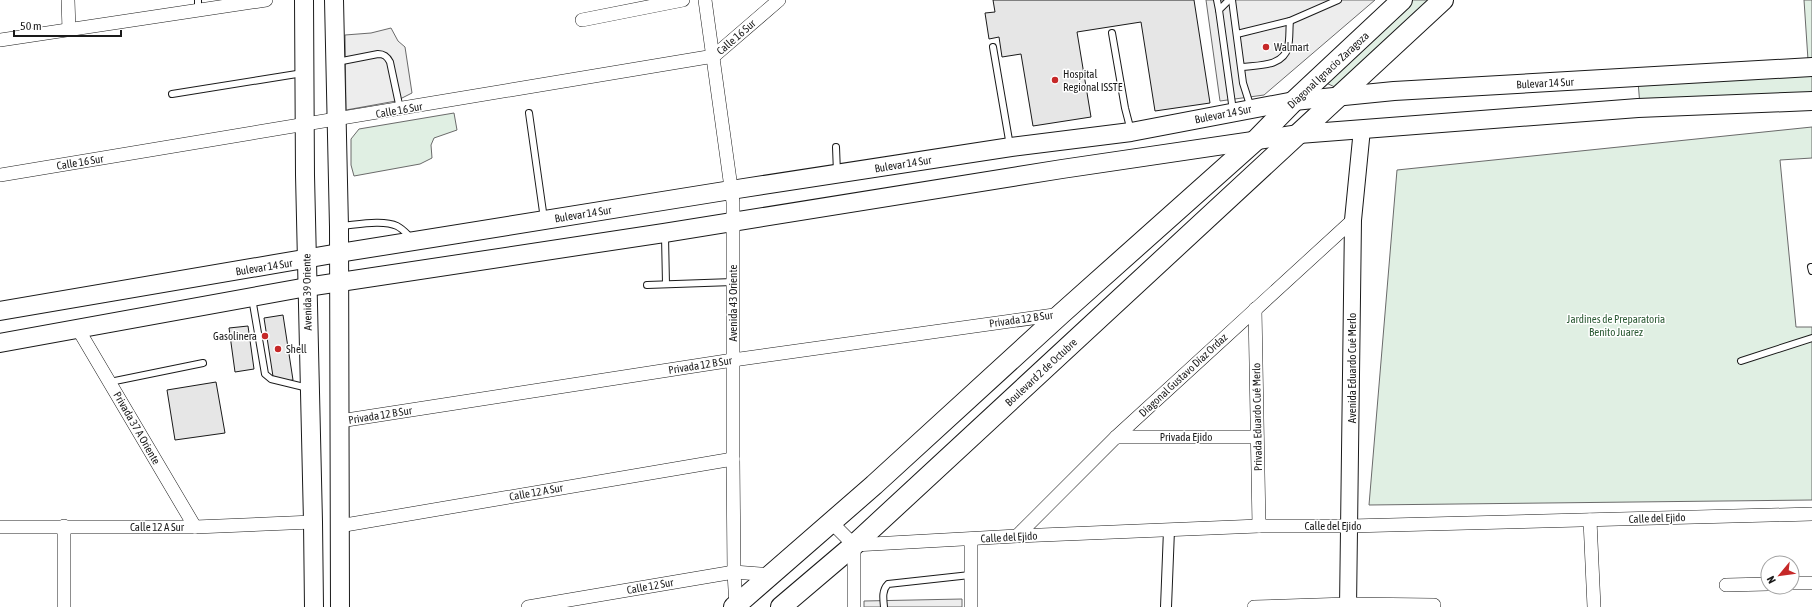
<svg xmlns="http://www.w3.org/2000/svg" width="1812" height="607" viewBox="0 0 1812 607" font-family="'Asap Condensed',sans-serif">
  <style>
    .green { fill: #e0efe3; stroke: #6a6a6a }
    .parking { fill: #ededed; stroke: #6a6a6a }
    .building { fill: #e6e6e6; stroke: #1a1a1a }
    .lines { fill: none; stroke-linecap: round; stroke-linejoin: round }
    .service-casing { stroke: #1a1a1a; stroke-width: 8 }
    .pedestrian-casing { stroke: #1a1a1a; stroke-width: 12 }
    .minor-casing { stroke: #1a1a1a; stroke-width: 14 }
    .tertiary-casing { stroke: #1a1a1a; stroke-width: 18 }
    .secondary-casing { stroke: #1a1a1a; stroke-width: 20 }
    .primary-casing { stroke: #1a1a1a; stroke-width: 22 }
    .service { stroke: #fff; stroke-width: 6 }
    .pedestrian { stroke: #fff; stroke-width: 10 }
    .minor { stroke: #fff; stroke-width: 13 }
    .tertiary { stroke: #fff; stroke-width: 16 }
    .secondary { stroke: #fff; stroke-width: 18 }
    .primary { stroke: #fff; stroke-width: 20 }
    .poi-dot { fill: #c62828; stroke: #fff; stroke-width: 1.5 }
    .labels { text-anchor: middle; stroke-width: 3; stroke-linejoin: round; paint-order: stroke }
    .street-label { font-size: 11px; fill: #1a1a1a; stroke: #fff }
    .poi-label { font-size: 11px; fill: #1a1a1a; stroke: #fff; text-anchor: start }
    .park-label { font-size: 11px; fill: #2b5a34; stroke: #fff }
  </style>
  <rect width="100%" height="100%" fill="#fff"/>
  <g class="green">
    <polygon points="1413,0 1437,0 1337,88 1324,82"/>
    <polygon points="1804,0 1812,0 1812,60 1808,60"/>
    <polygon points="1812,74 1812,93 1640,106 1638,81"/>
    <polygon points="454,113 457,130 434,138 431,145 432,158 420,164 354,176 351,165 351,139 359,129"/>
    <polygon points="1812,127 1812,158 1780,160 1796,327 1812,327 1812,500 1369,505 1397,170"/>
  </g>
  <g class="parking">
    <polygon points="1206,0 1375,0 1264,95 1220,101"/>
    <polygon points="391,28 398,41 405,47 412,93 396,101 346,110 345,35 371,33"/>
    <polygon points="962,599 962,607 864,607 864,601"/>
  </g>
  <g class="building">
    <polygon points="993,0 1194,0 1210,103 1155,111 1141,22 1077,32 1091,117 1033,126 1021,54 1002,57 999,37 989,39 985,13 995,12"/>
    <polygon points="283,315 293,380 274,383 264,318"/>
    <polygon points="248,326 254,369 235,372 229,328"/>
    <polygon points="216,382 225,433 175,440 167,390"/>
  </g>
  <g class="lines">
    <defs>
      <g id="service">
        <polyline points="1217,0 1219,10"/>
        <polyline points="1229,0 1219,10 1233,111"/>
        <polyline points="1232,0 1243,83 1251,108"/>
        <polyline points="198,9 198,0"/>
        <polyline points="1112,33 1125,108 1131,131"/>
        <polyline points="1237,34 1290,21 1338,0"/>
        <polyline points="993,47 1010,146"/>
        <path d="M337,62L378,54C384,54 387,56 390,62L400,109"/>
        <path d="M1242,67C1258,65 1283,67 1288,47C1290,39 1289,29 1290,21"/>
        <polyline points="172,94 303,73"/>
        <polyline points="529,113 544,219"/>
        <polyline points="836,147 837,173"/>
        <path d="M340,226C355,225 383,219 397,226C403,229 407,234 411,238"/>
        <polyline points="665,236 666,284"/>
        <polyline points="1811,267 1812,271"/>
        <polyline points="647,285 733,282"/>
        <polyline points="252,298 265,374 271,379 308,388"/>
        <polyline points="1741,361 1812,338"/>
        <polyline points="110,382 203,363"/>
        <path d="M884,607C883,598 882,590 888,584L970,575"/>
      </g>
      <polyline id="pedestrian" points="1166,607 1169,530"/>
      <g id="minor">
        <polyline points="68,0 69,30"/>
        <polyline points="705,0 733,202 733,459 734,572 736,607"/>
        <polyline points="582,20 683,0"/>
        <polyline points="0,40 266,0"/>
        <polyline points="0,175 714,56 779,0"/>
        <polyline points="1255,309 1259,526"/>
        <polyline points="78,329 195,527"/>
        <polyline points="340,421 733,360 1061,314"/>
        <polyline points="1116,437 1257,437"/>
        <polyline points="1590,520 1594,607"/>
        <polyline points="831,522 854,545 854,607"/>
        <polyline points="339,526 733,459"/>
        <polyline points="0,527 195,527 313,522"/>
        <polyline points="1017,536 1116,437 1353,220"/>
        <polyline points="854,545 1017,536 1259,526 1350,526 1812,514"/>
        <polyline points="1792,583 1812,583"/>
        <polyline points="1726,585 1768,584"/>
        <polyline points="64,607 64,526"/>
        <polyline points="528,607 734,572 772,575"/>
        <polyline points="971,607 971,539"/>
        <polyline points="1254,607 1348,604 1434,605"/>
      </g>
      <polyline id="tertiary" points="1348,607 1353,220 1362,129"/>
      <g id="secondary">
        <polyline points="304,0 305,175 313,522 314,607"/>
        <polyline points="334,0 339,227 340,607"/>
        <polyline points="0,311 339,253 731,190 1011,147 1131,132 1294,101 1394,91 1812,67"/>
        <polyline points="0,343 307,287 664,233 1062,169 1299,134 1638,108 1812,101"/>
      </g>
      <g id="primary">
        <polyline points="734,607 874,485 1061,314 1255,141 1294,101 1402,0"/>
        <polyline points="781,607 854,545 1443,0"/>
      </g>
    </defs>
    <use href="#service" class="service-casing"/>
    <use href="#pedestrian" class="pedestrian-casing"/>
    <use href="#minor" class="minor-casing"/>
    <use href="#tertiary" class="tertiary-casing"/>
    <use href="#secondary" class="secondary-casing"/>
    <use href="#primary" class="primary-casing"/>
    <use href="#service" class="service"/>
    <use href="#pedestrian" class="pedestrian"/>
    <use href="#minor" class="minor"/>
    <use href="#tertiary" class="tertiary"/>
    <use href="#secondary" class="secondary"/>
    <use href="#primary" class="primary"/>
  </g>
  <g class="poi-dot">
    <circle cx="1266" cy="47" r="4"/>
    <circle cx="1055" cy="80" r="4"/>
    <circle cx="265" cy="336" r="4"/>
    <circle cx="278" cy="349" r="4"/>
  </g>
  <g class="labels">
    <g class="street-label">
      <text transform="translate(736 37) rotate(-41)" y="4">Calle 16 Sur</text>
      <text transform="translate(1328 70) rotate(-43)" y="4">Diagonal Ignacio Zaragoza</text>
      <text transform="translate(1545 83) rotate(-3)" y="4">Bulevar 14 Sur</text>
      <text transform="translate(399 110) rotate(-10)" y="4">Calle 16 Sur</text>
      <text transform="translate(1223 114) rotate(-11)" y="4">Bulevar 14 Sur</text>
      <text transform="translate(80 162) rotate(-9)" y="4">Calle 16 Sur</text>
      <text transform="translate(903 164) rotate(-9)" y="4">Bulevar 14 Sur</text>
      <text transform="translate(583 214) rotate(-9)" y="4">Bulevar 14 Sur</text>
      <text transform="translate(264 267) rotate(-9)" y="4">Bulevar 14 Sur</text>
      <text transform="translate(307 292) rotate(-91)" y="4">Avenida 39 Oriente</text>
      <text transform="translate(733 303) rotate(-90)" y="4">Avenida 43 Oriente</text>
      <text transform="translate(1021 319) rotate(-8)" y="4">Privada 12 B Sur</text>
      <text transform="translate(700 365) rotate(-9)" y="4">Privada 12 B Sur</text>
      <text transform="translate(1352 368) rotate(-90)" y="4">Avenida Eduardo Cué Merlo</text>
      <text transform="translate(1041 372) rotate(-43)" y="4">Boulevard 2 de Octubre</text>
      <text transform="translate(1183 375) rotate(-43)" y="4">Diagonal Gustavo Díaz Ordaz</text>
      <text transform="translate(380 415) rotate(-9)" y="4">Privada 12 B Sur</text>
      <text transform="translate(1257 417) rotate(-91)" y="4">Privada Eduardo Cué Merlo</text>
      <text transform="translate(137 428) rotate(60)" y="4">Privada 37 A Oriente</text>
      <text x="1186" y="441">Privada Ejido</text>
      <text transform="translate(536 492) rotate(-10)" y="4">Calle 12 A Sur</text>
      <text transform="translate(1657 518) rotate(-2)" y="4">Calle del Ejido</text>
      <text x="1333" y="530">Calle del Ejido</text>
      <text x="157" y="531">Calle 12 A Sur</text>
      <text transform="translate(1009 537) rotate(-3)" y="4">Calle del Ejido</text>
      <text transform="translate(650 586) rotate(-10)" y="4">Calle 12 Sur</text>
    </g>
    <g class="poi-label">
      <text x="1274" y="51">Walmart</text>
      <text x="1063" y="78">Hospital<tspan x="1063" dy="13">Regional ISSTE</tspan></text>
      <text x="257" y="340" text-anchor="end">Gasolinera</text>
      <text x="286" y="353">Shell</text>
    </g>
    <g class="park-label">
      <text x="1616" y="323">Jardines de Preparatoria<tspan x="1616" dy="13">Benito Juarez</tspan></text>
    </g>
  </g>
  <g transform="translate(1780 575) rotate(241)"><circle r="19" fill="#ffffff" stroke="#a3a3a3"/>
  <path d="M0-3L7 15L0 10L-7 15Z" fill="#c62828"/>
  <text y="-6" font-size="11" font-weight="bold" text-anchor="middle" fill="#1a1a1a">N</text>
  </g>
  <path d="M14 30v6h107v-6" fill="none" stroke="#1a1a1a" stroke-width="2"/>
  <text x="20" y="30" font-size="12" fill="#1a1a1a" stroke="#ffffff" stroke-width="3" paint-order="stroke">50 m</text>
</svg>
